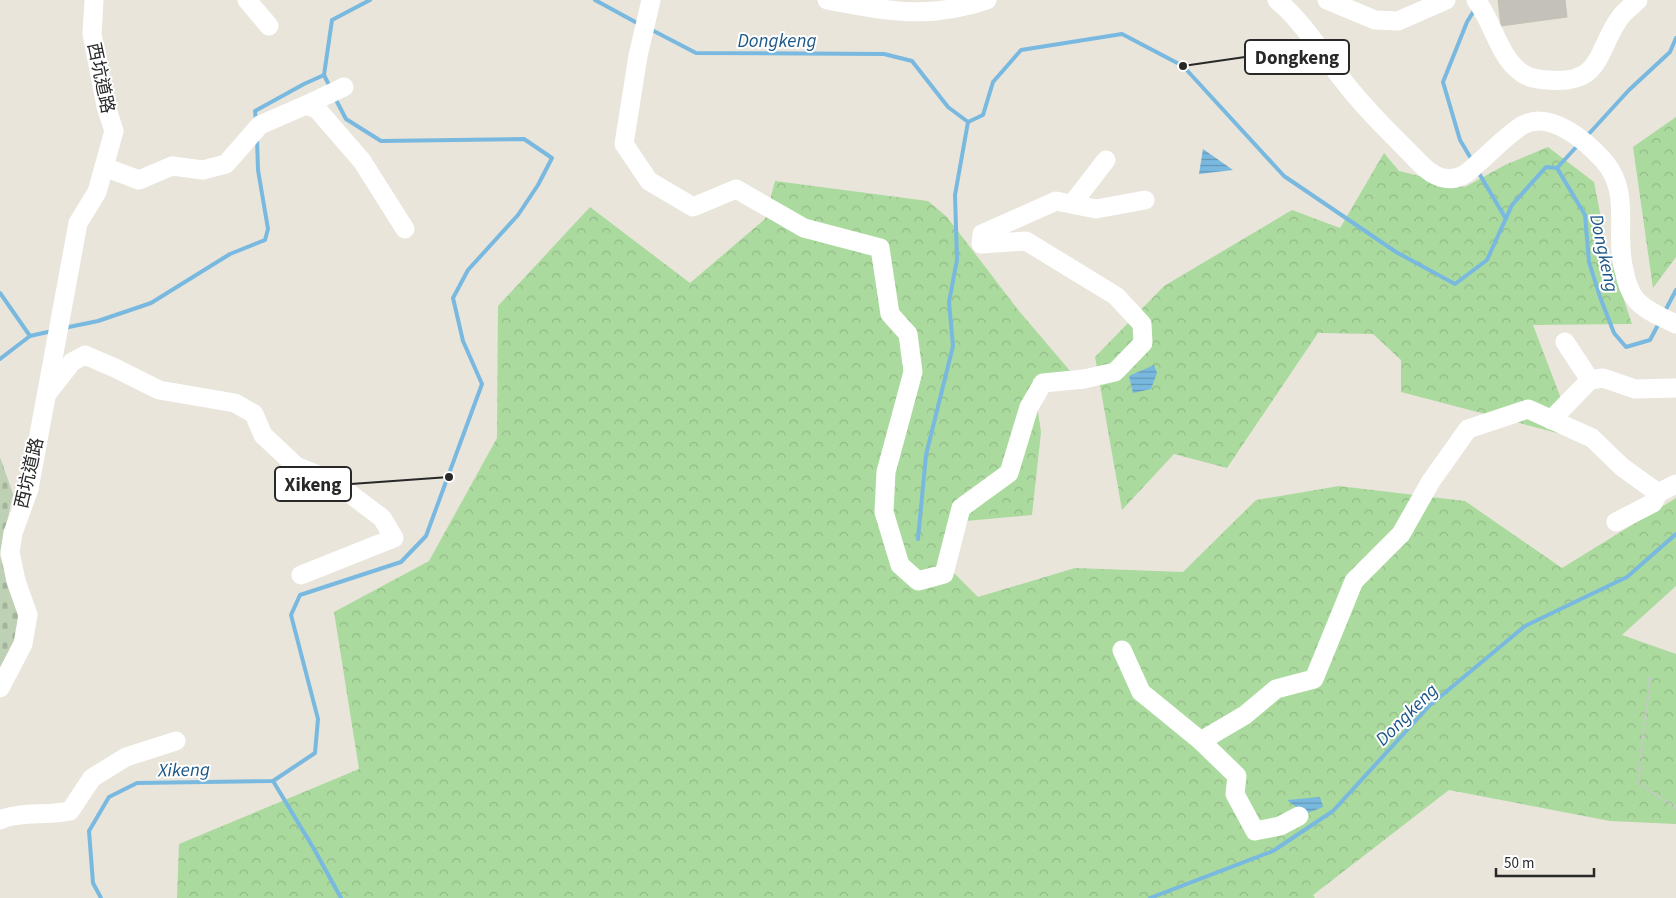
<svg xmlns="http://www.w3.org/2000/svg" width="1676" height="898" viewBox="0 0 1676 898" font-family="'Source Sans 3','Noto Sans TC',sans-serif">
  <style>
    .forest { fill: url(#forest-crowns) }
    .cemetery { fill: url(#cemetery-stones) }
    .water { fill: url(#water-rules) }
    .lines { fill: none; stroke-linecap: round; stroke-linejoin: round }
    .stream { stroke: #79b9e0; stroke-width: 4 }
    .building { fill: #c4c1bb; stroke: #c4c0b5 }
    .path { stroke: #c7c7c7; stroke-width: 2.5; stroke-dasharray: 4 2.5; stroke-linecap: butt }
    .minor { stroke: #fff; stroke-width: 19 }
    .labels { text-anchor: middle; stroke-width: 4; stroke-linejoin: round; paint-order: stroke }
    .street-label { font-size: 18px; fill: #282828; stroke: #fff }
    .water-label { font-size: 19px; font-style: italic; fill: #1c5788; stroke: #fff }
    .leader { fill: none; stroke: #282828; stroke-width: 2 }
    .callout-dot { fill: #282828; stroke: #fff; stroke-width: 2 }
    .callout { fill: #fff; stroke: #282828; stroke-width: 2 }
    .callout-label { font-size: 19px; text-anchor: middle; font-weight: bold; fill: #282828 }
  </style>
  <defs>
    <pattern id="forest-crowns" width="20" height="18" patternUnits="userSpaceOnUse" patternTransform="scale(1.25)"><rect width="20" height="18" fill="#abda9e"/><path d="M2 6a3 3 0 1 1 6 0M12 15a3 3 0 1 1 6 0" fill="none" stroke="#93bb88"/></pattern>
    <pattern id="cemetery-stones" width="16" height="16" patternUnits="userSpaceOnUse" patternTransform="scale(1.25)"><rect width="16" height="16" fill="#bfd1b4"/><path d="M2 7V4a2 2 0 0 1 4 0v3zM10 15v-3a2 2 0 0 1 4 0v3z" fill="#a4b39b"/></pattern>
    <pattern id="water-rules" width="6" height="5" patternUnits="userSpaceOnUse" patternTransform="scale(1.25)"><rect width="6" height="5" fill="#79b9e0"/><path d="M0 2.5h6" fill="none" stroke="#6396b6"/></pattern>
  </defs>
  <rect width="100%" height="100%" fill="#e9e5db"/>
  <g class="forest">
    <polygon points="1676,117 1676,257 1653,288 1633,147"/>
    <polygon points="1548,147 1594,182 1607,249 1632,324 1533,325 1576,438 1401,392 1401,360 1373,334 1318,333 1227,468 1174,454 1122,510 1095,357 1164,286 1292,210 1340,228 1384,153 1399,171 1465,187 1505,165"/>
    <polygon points="775,181 928,201 947,217 1019,311 1071,372 1033,379 1041,432 1032,515 966,521 953,572 978,597 1075,568 1183,572 1256,500 1339,486 1465,501 1562,568 1676,498 1676,586 1622,635 1676,654 1676,824 1610,821 1449,790 1313,895 1315,898 177,898 179,844 359,769 334,612 429,561 497,438 498,306 590,207 690,283 765,219"/>
  </g>
  <g class="cemetery">
    <polygon points="0,457 13,494 0,555"/>
    <polygon points="0,556 19,613 17,635 0,670"/>
  </g>
  <g class="water">
    <polygon points="1203,149 1233,170 1199,174"/>
    <polygon points="1154,365 1157,373 1151,389 1133,393 1129,376"/>
    <polygon points="1320,797 1323,807 1305,814 1287,800"/>
  </g>
  <g class="lines">
    <g class="stream">
      <polyline points="595,0 639,24"/>
      <polyline points="650,29 696,53 884,54 912,61 948,107 968,122 983,115 993,82 1021,50 1122,34 1183,66 1284,176 1396,252 1455,284 1487,260 1512,205 1546,167 1557,168 1585,215 1589,262 1600,297 1614,333 1626,347 1650,340 1659,323"/>
      <polyline points="330,87 324,75 332,20 370,0"/>
      <polyline points="256,121 255,111 304,84 324,75"/>
      <polyline points="1586,137 1629,90 1670,52 1676,38"/>
      <polyline points="1473,162 1460,140 1443,82 1467,22 1475,9"/>
      <polyline points="1557,168 1579,144"/>
      <polyline points="1477,170 1506,219"/>
      <polyline points="0,293 30,336"/>
      <polyline points="1664,313 1676,290"/>
      <polyline points="64,328 98,321 151,303 230,254 265,240 268,229 258,170 257,138"/>
      <polyline points="0,359 30,336 52,331"/>
      <polyline points="918,539 926,455 953,346 949,302 957,260 955,195 968,122"/>
      <polyline points="273,781 314,849 341,898"/>
      <polyline points="101,898 93,883 89,831 109,797 137,783 273,781 315,753 318,719 291,615 300,595 401,562 426,536 482,384 463,341 453,298 468,270 518,215 538,185 552,158 524,139 381,141 346,119 335,98"/>
      <polyline points="1150,898 1273,851 1333,811 1429,706 1525,626 1627,577 1676,534"/>
    </g>
  </g>
  <polygon class="building" points="1498,0 1565,0 1567,17 1501,26"/>
  <g class="lines">
    <polyline class="path" points="1650,677 1638,783 1676,808"/>
    <g class="minor">
      <polyline points="247,0 269,26"/>
      <polyline points="651,0 638,56 624,144 649,181 693,207 736,189 804,228 880,248 890,314 908,334 913,372 886,472 884,512 900,565 918,581 944,574 961,508 1009,473 1029,407 1043,383 1084,379 1115,372 1143,343 1142,324 1116,296 1026,241 981,244 982,234 1056,201 1096,209 1145,200"/>
      <path d="M827,0C886,11 928,20 987,0"/>
      <path d="M1277,0C1303,22 1321,52 1342,79C1362,105 1385,128 1408,151C1418,161 1430,176 1444,178C1458,181 1468,173 1477,164C1490,153 1509,133 1523,125C1551,110 1587,142 1604,161C1632,193 1614,233 1624,270C1626,281 1630,293 1637,301C1648,312 1663,318 1676,324"/>
      <polyline points="1327,0 1375,20 1398,21 1446,0"/>
      <path d="M1476,0C1491,19 1496,45 1511,63C1522,76 1531,79 1548,80C1602,85 1596,52 1619,19C1623,12 1632,6 1638,0"/>
      <polyline points="306,105 344,87"/>
      <polyline points="104,167 139,180 172,166 203,170 226,164 260,125 306,105 317,109 362,161 405,229"/>
      <polyline points="1072,204 1106,160"/>
      <polyline points="1565,342 1590,380"/>
      <polyline points="47,394 72,362 85,355 115,368 159,390 235,403 254,414 263,435 296,466 318,475 349,493 382,518 394,538 301,575"/>
      <polyline points="1551,420 1590,380 1603,378 1635,389 1676,388"/>
      <polyline points="1616,522 1653,503 1658,493"/>
      <polyline points="1122,650 1141,692 1201,741 1237,776 1235,794 1255,831 1280,826 1299,816"/>
      <polyline points="0,688 23,644 28,615 16,581 10,552 13,533 29,489 78,223 97,192 114,131 106,106 92,34 94,0"/>
      <polyline points="1201,741 1245,715 1276,689 1314,679 1354,581 1401,534 1431,481 1468,429 1528,409 1592,438 1622,467 1658,493 1676,484"/>
      <path d="M0,820C19,811 48,816 70,811L92,778L126,757L176,741"/>
    </g>
  </g>
  <g class="labels">
    <g class="street-label">
      <text transform="translate(101 78) rotate(78)" y="6">西坑道路</text>
      <text transform="translate(29 473) rotate(-77)" y="6">西坑道路</text>
    </g>
    <g class="water-label">
      <text x="777" y="47">Dongkeng</text>
      <text transform="translate(1605 253) rotate(78)" y="7">Dongkeng</text>
      <text transform="translate(1406 714) rotate(-45)" y="7">Dongkeng</text>
      <text transform="translate(184 769) rotate(-1)" y="7">Xikeng</text>
    </g>
  </g>
  <path class="leader" d="M1183 66L1245 57M449 477L351 484"/>
  <g class="callout-dot">
    <circle cx="1183" cy="66" r="5"/>
    <circle cx="449" cy="477" r="5"/>
  </g>
  <g class="callout">
    <rect x="1245" y="40" width="104" height="34" rx="5"/>
    <rect x="275" y="467" width="76" height="34" rx="5"/>
  </g>
  <g class="callout-label">
    <text x="1297" y="64">Dongkeng</text>
    <text x="313" y="491">Xikeng</text>
  </g>
  <path d="M1496 868v8h98v-8" fill="none" stroke="#282828" stroke-width="2.5"/>
  <text x="1504" y="868" font-size="15" fill="#282828" stroke="#ffffff" stroke-width="4" paint-order="stroke">50 m</text>
</svg>
